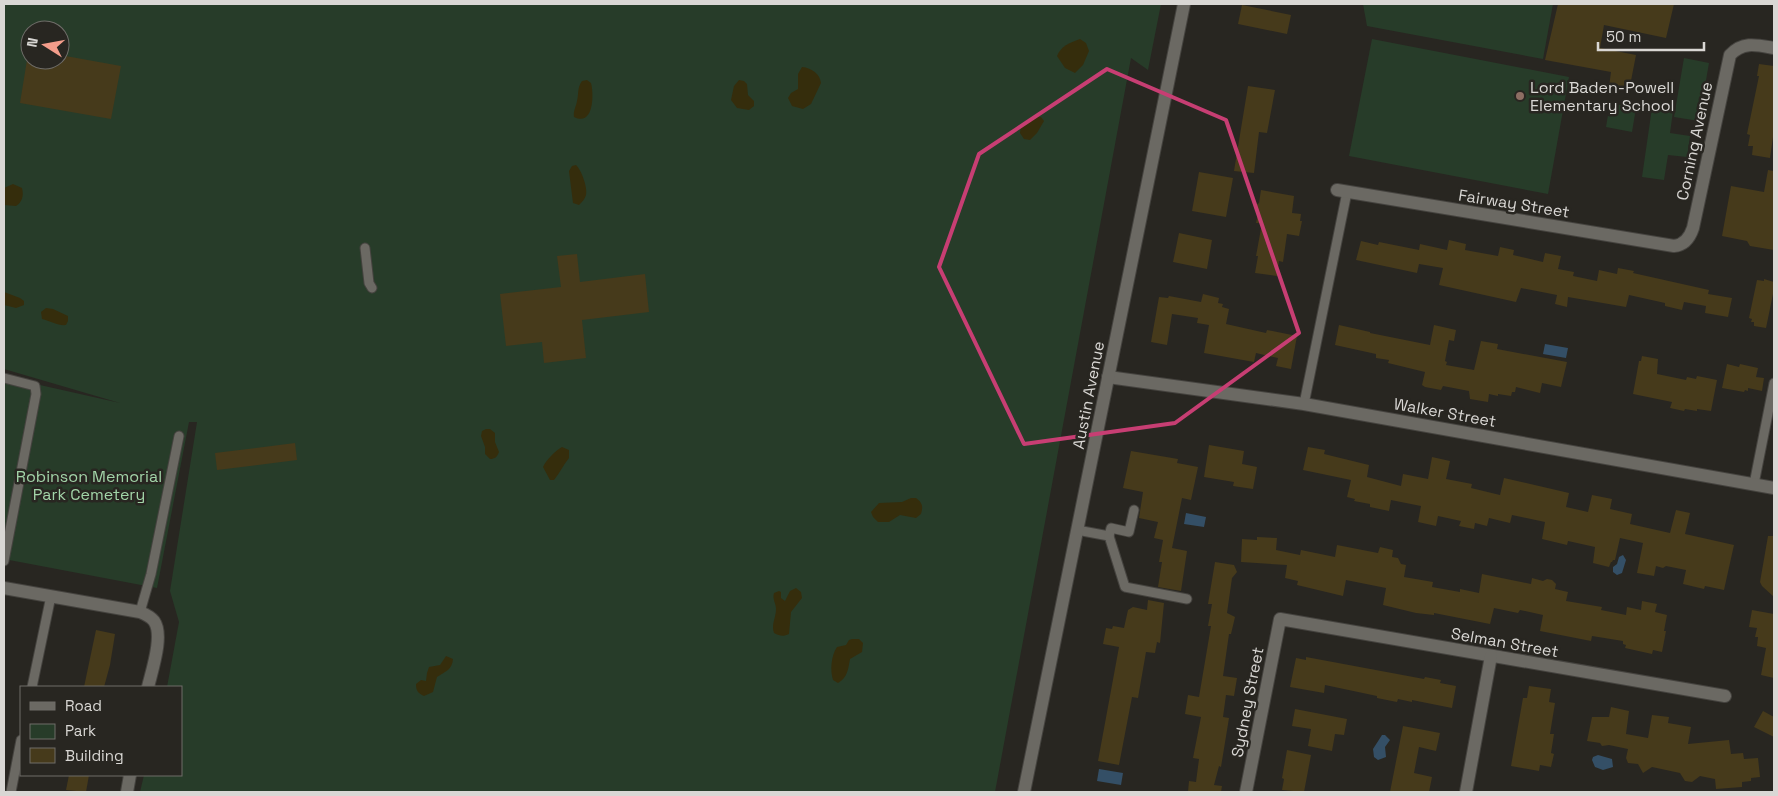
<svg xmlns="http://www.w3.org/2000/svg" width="1778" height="796" viewBox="0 0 1778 796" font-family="'Space Grotesk',sans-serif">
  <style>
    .green { fill: #273c29; fill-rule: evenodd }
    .sand { fill: #352d0c }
    .water { fill: #344f66 }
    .building { fill: #463a1b }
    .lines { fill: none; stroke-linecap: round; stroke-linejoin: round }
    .lane-casing { stroke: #45433f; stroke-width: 11 }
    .street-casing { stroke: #45433f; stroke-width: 14 }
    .secondary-casing { stroke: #45433f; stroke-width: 14 }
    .lane { stroke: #6b6963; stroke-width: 9 }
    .street { stroke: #6b6963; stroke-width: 12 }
    .secondary { stroke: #6b6963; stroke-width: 12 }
    .marked { fill: none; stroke: #c73e73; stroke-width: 4; stroke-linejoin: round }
    .education-dot { fill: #8d6e63; stroke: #282621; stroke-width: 2 }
    .labels { text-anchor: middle; stroke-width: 5; stroke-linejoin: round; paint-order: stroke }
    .poi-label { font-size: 16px; fill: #d9d7d4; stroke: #282621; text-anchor: start }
    .street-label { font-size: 16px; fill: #d9d7d4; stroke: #282621 }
    .park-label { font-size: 16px; fill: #a2d4a8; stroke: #282621 }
  </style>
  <rect width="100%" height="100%" fill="#282621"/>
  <g class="green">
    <path d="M4,4H1161L1148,70L1131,58L995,792H140L144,775H181V687H167L179,622L170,591L197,422H189L157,588L4,559V375L40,385L120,403L4,369ZM30,30H60V60H30Z"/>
    <polygon points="1363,4 1553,4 1543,59 1367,26"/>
    <polygon points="1372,39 1569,77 1548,194 1349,156"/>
    <polygon points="1684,58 1709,63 1699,121 1674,117"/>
    <polygon points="1653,101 1674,104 1670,133 1690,136 1687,157 1668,155 1664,180 1642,177"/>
    <polygon points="1610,103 1636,108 1632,132 1606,127"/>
  </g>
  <g class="sand">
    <path d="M1080,39L1086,43L1089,51L1083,65L1075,73L1065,68L1057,56C1061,46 1069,43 1080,39Z"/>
    <path d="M802,67C812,68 820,74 821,83L811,104L803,109L792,106L788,98L791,93L798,89V74Z"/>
    <path d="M587,80L591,83C594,94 594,127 574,117C573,111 576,107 577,101C579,93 577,88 582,81Z"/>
    <polygon points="739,80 744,81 747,84 748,95 754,101 754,106 749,110 737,108 731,100 734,86"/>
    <polygon points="1032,117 1041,117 1044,121 1037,133 1030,140 1024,139 1020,133 1021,126"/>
    <path d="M576,165C581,169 588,188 586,195C585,199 582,202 579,205L573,203L569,171L572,166Z"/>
    <path d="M13,184L22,188C24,196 22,202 16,206L4,205V188Z"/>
    <polygon points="4,292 20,298 24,301 24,305 16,308 4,305"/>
    <path d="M46,308L53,309L68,316V321L66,325C59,326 50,321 42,319L41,312Z"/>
    <path d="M486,429H490L495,433V442L499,452C497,457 495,459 490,459L485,454V447L481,436L482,431Z"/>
    <path d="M562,447L569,450V458C563,465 560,473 554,480H550L543,467C546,460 555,451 562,447Z"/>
    <path d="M911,498H916C923,503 923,507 921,514L916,518L900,515L889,522H878L873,517L871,512L879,503L902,502Z"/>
    <path d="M796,588L801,592L802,598L791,612L789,634C783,637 780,636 774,633C771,624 776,618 776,609C776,603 772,599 774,593L779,591L781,592V598L785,601L790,591Z"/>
    <path d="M852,639H859L863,643L862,652L850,659C848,669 848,677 838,683L833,680C830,670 831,656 837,647L846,645L849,640Z"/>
    <path d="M446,656L453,659C452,670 446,671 437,677L433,692L424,696C418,693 416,691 416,684L421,680L426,681L427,673L429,667L440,665Z"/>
  </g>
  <g class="water">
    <polygon points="1545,344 1568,348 1566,358 1543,354"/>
    <polygon points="1186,513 1206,517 1204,527 1184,524"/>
    <polygon points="1623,555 1626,560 1622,573 1617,575 1613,572 1613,567 1617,564 1619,557"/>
    <polygon points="1382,735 1385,735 1390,740 1385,747 1386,757 1378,760 1374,757 1373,749"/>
    <polygon points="1598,755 1612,759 1613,767 1603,770 1595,767 1592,760 1593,757"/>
    <polygon points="1099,769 1123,773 1121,785 1097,781"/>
  </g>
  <g class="building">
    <polygon points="1558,4 1674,4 1666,38 1604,25 1600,48 1636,55 1629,91 1609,87 1611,72 1545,60"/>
    <polygon points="1242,5 1291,15 1287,34 1238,24"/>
    <polygon points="60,55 121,66 111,119 20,103 27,60 60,60"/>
    <polygon points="1759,64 1774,66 1774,130 1770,158 1752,155 1753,146 1748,146 1750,135 1747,134 1759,76 1757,76"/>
    <polygon points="1248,86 1275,90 1267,133 1259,132 1254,173 1234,171"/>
    <polygon points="1768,170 1774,171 1774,250 1750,246 1747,241 1722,236 1731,186 1764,192"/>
    <polygon points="1199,172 1233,178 1226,217 1192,211"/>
    <polygon points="1261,190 1294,196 1292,213 1301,214 1300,221 1302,221 1299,236 1287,234 1283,262 1279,261 1277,276 1255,273 1258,256 1256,256 1262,223 1256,223 1258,214 1255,209 1256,205 1259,203"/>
    <polygon points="1179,233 1212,240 1207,269 1173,262"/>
    <polygon points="1449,240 1466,244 1465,250 1498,256 1500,247 1514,250 1513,255 1543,262 1545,253 1561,256 1558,269 1574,272 1573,276 1597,281 1599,270 1617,274 1618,268 1634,271 1633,273 1709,290 1708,294 1732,298 1728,317 1705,313 1706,306 1684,302 1682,310 1665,306 1665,303 1629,295 1626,307 1568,297 1567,307 1555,304 1557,295 1521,288 1516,302 1439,285 1443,268 1419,264 1417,273 1356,260 1361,241 1378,245 1379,242 1419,250 1420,244 1447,250"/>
    <polygon points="577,254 580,282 645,274 649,312 582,320 586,358 544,363 542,342 506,346 500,294 561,287 557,256"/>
    <polygon points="1764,279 1774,282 1774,295 1773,294 1766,328 1754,326 1754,322 1751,322 1752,319 1749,318 1757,280 1764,281"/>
    <polygon points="1203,294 1219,298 1218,303 1223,304 1222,307 1229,309 1226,324 1266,333 1267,330 1297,336 1291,369 1276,366 1278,358 1256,353 1254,362 1204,353 1209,325 1197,323 1198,318 1172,314 1167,345 1151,342 1159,297 1168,298 1169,296 1201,302"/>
    <polygon points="1339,325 1370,332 1370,333 1430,345 1434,325 1456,330 1454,341 1449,340 1445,361 1447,362 1446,365 1474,370 1481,341 1498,344 1497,349 1567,362 1561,387 1542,383 1540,393 1516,387 1515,392 1512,392 1511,396 1498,394 1498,396 1489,394 1488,402 1470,399 1469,391 1443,386 1441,390 1425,387 1422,385 1425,372 1388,363 1389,360 1376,358 1376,354 1335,345"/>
    <polygon points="1642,356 1658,359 1657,374 1686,380 1687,377 1696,379 1697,376 1717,380 1711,411 1697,409 1697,411 1685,409 1684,411 1670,408 1672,402 1633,394 1639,361 1641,361"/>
    <polygon points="1727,364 1739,367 1740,364 1758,368 1756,377 1764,378 1762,391 1748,388 1748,391 1745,390 1744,392 1722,388"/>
    <polygon points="295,443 297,460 217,470 215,453"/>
    <polygon points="1209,445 1244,451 1242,464 1257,467 1253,489 1233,486 1234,482 1204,477"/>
    <polygon points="1308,447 1325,450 1324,454 1369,465 1367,477 1401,486 1403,474 1428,479 1432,457 1450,461 1446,479 1472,484 1471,488 1500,495 1504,478 1569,493 1566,507 1588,512 1592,495 1612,499 1610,509 1632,514 1630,524 1670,533 1676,510 1690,513 1685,534 1734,545 1724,590 1705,586 1704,589 1683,584 1686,570 1666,566 1663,568 1656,566 1654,576 1637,573 1643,543 1620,538 1615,560 1613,560 1612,562 1611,562 1609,567 1593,563 1595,547 1568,541 1567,545 1542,539 1545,522 1512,515 1510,523 1489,518 1487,526 1475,523 1474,529 1459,526 1461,521 1438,516 1436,526 1418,522 1421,506 1391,500 1389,511 1370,507 1370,504 1354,501 1355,499 1347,497 1351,480 1303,470"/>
    <polygon points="1131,451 1178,459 1177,463 1198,467 1191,500 1182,498 1172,548 1187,551 1181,591 1158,587 1162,562 1159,562 1163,540 1154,538 1158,522 1139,518 1143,492 1123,488"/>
    <polygon points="1768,536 1774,536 1774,597 1762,586 1760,582"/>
    <polygon points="1257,537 1277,538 1276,550 1300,555 1301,550 1335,557 1337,545 1378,553 1380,547 1393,550 1392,557 1398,558 1401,564 1406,565 1404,577 1433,582 1432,587 1460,592 1460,589 1479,593 1482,574 1531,584 1532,578 1543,581 1547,579 1552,580 1556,584 1555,589 1568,592 1566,601 1602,607 1601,610 1626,615 1627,607 1641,610 1642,601 1657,604 1655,612 1667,615 1664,631 1666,631 1662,652 1653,650 1652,654 1625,648 1626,645 1623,644 1623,641 1592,636 1591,641 1540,631 1543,615 1520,610 1518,613 1494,608 1490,624 1434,613 1434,615 1416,613 1383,605 1386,588 1346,580 1343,596 1297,585 1298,581 1285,578 1287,565 1241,562 1242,539 1257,540"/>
    <polygon points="1215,562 1234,565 1237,572 1232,578 1227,613 1235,617 1231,634 1229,634 1223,676 1237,678 1234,696 1226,695 1223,717 1229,718 1221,767 1219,766 1214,785 1222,786 1221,792 1188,792 1189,781 1196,782 1199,759 1193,758 1201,717 1185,714 1188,695 1199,697 1211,626 1208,626 1212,604 1208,604"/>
    <polygon points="1148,600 1164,603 1160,643 1157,642 1155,653 1146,652 1138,698 1132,697 1119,765 1098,761 1119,647 1103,644 1106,628 1112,629 1113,626 1124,628 1128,610 1133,607 1147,610"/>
    <polygon points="1752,610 1774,614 1774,678 1761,675 1766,648 1757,646 1758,637 1755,637 1757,628 1749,627"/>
    <polygon points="96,630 115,634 110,665 104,687 84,687"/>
    <polygon points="1306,657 1424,679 1425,677 1441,680 1440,683 1456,686 1452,708 1412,700 1412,702 1398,699 1397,702 1377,698 1377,696 1325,685 1324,693 1290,687 1296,658 1306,660"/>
    <polygon points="1529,686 1551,689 1549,702 1555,703 1550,734 1554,734 1551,753 1554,754 1551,767 1540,765 1539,771 1511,766 1523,698 1527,698"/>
    <polygon points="1611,707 1629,711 1626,734 1648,738 1652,715 1669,717 1668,723 1691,727 1688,744 1729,740 1731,754 1743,753 1744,759 1758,758 1760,777 1751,778 1751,781 1742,782 1742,787 1716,789 1715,779 1700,776 1692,782 1685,781 1680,773 1652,767 1643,773 1638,764 1628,763 1626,758 1628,749 1609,745 1602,746 1600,743 1587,741 1592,717 1609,717"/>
    <polygon points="1295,709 1347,719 1344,735 1335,734 1332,751 1308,746 1311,729 1292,726"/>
    <polygon points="1763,711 1774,717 1774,737 1754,727"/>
    <polygon points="1403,726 1440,733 1436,751 1419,747 1414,773 1432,777 1429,792 1390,792"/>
    <polygon points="1287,750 1311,755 1304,792 1282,790 1284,779 1282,778"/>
    <polygon points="69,775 89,775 86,792 66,790"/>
  </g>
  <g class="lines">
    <defs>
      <g id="lane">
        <polyline points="365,248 369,283 372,288"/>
        <polyline points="4,378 35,386 36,394 4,561"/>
        <polyline points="1304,404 1347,192"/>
        <polyline points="1754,484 1774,383"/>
        <polyline points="1077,530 1109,536 1125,587 1187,599"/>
        <polyline points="1109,536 1111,528 1129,532 1134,510"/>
        <polyline points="140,612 151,574 179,436"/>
        <polyline points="32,687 51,596"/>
        <polyline points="11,792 21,740"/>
      </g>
      <g id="street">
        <path d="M1337,190L1674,246C1685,245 1690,237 1693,228L1730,55C1743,41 1757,45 1774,48"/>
        <polyline points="1108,377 1304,404 1774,488"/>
        <path d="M4,588L140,612C145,614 150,616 154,621C164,635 152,670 148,687"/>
        <polyline points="127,792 130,775"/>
        <polyline points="1246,792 1280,619 1725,696"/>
        <polyline points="1466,792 1491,656"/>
      </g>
      <polyline id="secondary" points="1024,792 1184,4"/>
    </defs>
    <use href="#lane" class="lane-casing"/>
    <use href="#street" class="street-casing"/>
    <use href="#secondary" class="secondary-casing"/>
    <use href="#lane" class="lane"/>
    <use href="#street" class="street"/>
    <use href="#secondary" class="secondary"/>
  </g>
  <path class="marked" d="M1107,69L1226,120L1299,333L1175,423L1024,444L939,267L979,154Z"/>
  <circle class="education-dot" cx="1520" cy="96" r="5"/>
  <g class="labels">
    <g class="poi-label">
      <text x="1530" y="93">Lord Baden-Powell<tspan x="1530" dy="18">Elementary School</tspan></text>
    </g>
    <g class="street-label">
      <text transform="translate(1694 141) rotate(-78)" y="6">Corning Avenue</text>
      <text transform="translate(1514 203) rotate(9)" y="6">Fairway Street</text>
      <text transform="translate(1088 395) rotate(-79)" y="6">Austin Avenue</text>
      <text transform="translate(1445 412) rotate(10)" y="6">Walker Street</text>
      <text transform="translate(1505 642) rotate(10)" y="6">Selman Street</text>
      <text transform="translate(1247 702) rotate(-79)" y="6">Sydney Street</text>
    </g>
    <g class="park-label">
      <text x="89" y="482">Robinson Memorial<tspan x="89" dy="18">Park Cemetery</tspan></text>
    </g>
  </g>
  <rect width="1778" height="796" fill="none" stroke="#d9d7d4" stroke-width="10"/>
  <rect x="20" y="686" width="162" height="90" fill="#282621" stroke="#6f6d69"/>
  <rect x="30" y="702" width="25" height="8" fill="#6b6963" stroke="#6f6d69"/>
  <text x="65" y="711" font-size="15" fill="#d9d7d4">Road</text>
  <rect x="30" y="724" width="25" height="15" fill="#273c29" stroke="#6f6d69"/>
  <text x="65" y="736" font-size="15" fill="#d9d7d4">Park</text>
  <rect x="30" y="748" width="25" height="15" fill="#463a1b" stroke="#6f6d69"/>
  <text x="65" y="761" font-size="15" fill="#d9d7d4">Building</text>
  <g transform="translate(45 45) rotate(281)"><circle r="24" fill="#282621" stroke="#6f6d69"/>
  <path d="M0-4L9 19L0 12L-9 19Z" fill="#f49d8b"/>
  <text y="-8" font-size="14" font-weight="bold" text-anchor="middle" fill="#d9d7d4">N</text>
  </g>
  <path d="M1598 42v8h106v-8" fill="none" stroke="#d9d7d4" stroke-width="2.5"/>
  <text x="1606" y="42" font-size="15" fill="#d9d7d4" stroke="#282621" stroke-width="4" paint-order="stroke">50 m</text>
</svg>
